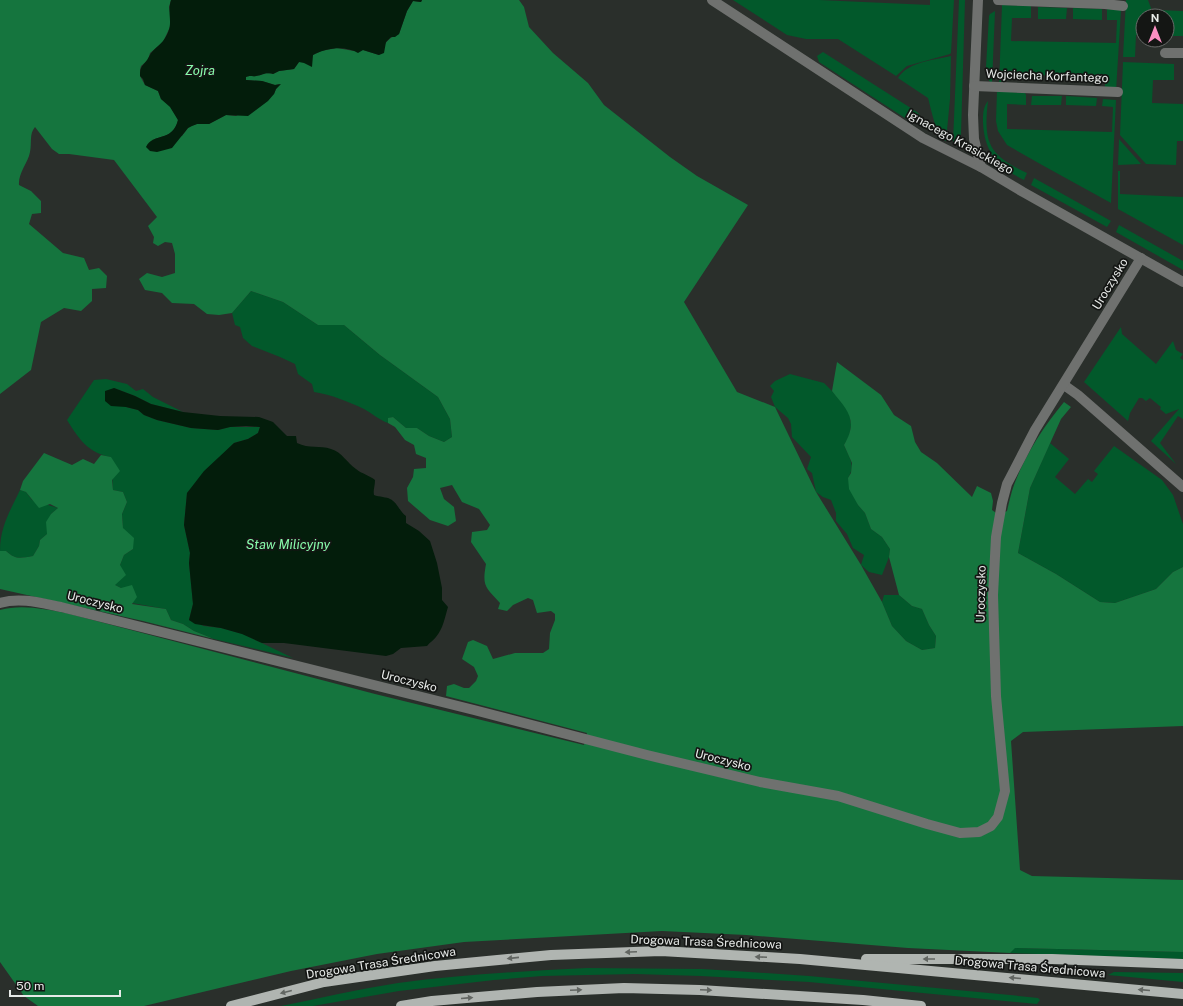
<svg xmlns="http://www.w3.org/2000/svg" width="1183" height="1006" viewBox="0 0 1183 1006" font-family="'Public Sans',sans-serif">
  <style>
    .green { fill: #02592b }
    .forest { fill: #15753e }
    .water { fill: #031d0b }
    .lines { fill: none; stroke-linecap: round; stroke-linejoin: round }
    .minor { stroke: #6f716f; stroke-width: 10 }
    .major { stroke: #b0b5b1; stroke-width: 10 }
    .oneway { fill: #626662 }
    .labels { text-anchor: middle; stroke-width: 3.5; stroke-linejoin: round; paint-order: stroke }
    .street-label { font-size: 12px; fill: #e7eae8; stroke: #141614 }
    .water-label { font-size: 13px; font-style: italic; fill: #89fbac; stroke: #141614 }
  </style>
  <rect width="100%" height="100%" fill="#2a2f2b"/>
  <g class="green">
    <polygon points="733,0 819,0 930,5 930,0 954,0 951,53 950,54 907,66 896,76 838,39 806,39 787,35"/>
    <polygon points="959,0 965,0 961,134 958,140 953,142"/>
    <polygon points="1126,0 1148,0 1154,16 1143,16 1143,35 1136,35 1135,57 1123,57"/>
    <polygon points="1002,5 1031,6 1031,18 1012,18 1011,41 1116,43 1117,20 1107,20 1107,9 1121,10 1116,91 1105,90 1105,77 1002,74 1001,86 999,85"/>
    <polygon points="1038,7 1067,8 1066,19 1038,19"/>
    <polygon points="1073,8 1102,9 1102,20 1073,19"/>
    <polygon points="1156,10 1183,11 1183,36 1167,36 1167,16 1158,16"/>
    <polygon points="995,11 992,83 989,81 986,67 989,16 990,14"/>
    <polygon points="823,52 917,112 920,115 919,120 916,122 905,118 819,62 817,56"/>
    <path d="M951,56L950,99L946,141C936,137 931,108 928,98L898,78C908,62 933,60 951,56Z"/>
    <polygon points="1123,62 1174,64 1174,80 1153,80 1152,103 1183,104 1183,141 1177,141 1176,165 1146,164 1120,135"/>
    <polygon points="997,91 1025,93 1026,95 1026,105 1007,104 1007,129 1112,132 1113,107 1102,106 1103,99 1116,100 1111,203 1042,165 1007,145 998,131 996,121"/>
    <polygon points="1032,96 1062,96 1061,105 1031,105"/>
    <polygon points="1066,96 1097,98 1096,106 1066,105"/>
    <path d="M988,101C983,143 989,155 1027,173L1024,180C998,167 984,152 983,122C983,114 983,107 988,101Z"/>
    <polygon points="1119,139 1141,164 1118,165"/>
    <polygon points="1118,171 1120,171 1120,194 1183,197 1183,245 1118,209"/>
    <polygon points="1034,178 1111,221 1107,227 1031,185"/>
    <polygon points="1119,225 1183,261 1183,270 1116,232"/>
    <path d="M251,291L283,302L318,325H344L380,355L438,397L450,419L452,437L444,442L429,436L417,428H406L393,417L389,418L388,423C379,420 372,413 364,409C347,401 332,395 314,392L312,384L298,374L295,364L280,357L252,346L243,338L240,327L235,325L232,313Z"/>
    <polygon points="1121,327 1122,334 1156,364 1173,341 1176,350 1183,354 1180,358 1183,360 1183,419 1178,416 1160,443 1176,464 1151,441 1179,409 1166,414 1160,409 1161,407 1150,398 1146,401 1142,398 1139,398 1130,413 1128,421 1084,382"/>
    <path d="M790,374L824,383L832,391L849,411L851,425L849,437L844,445C849,457 856,465 848,478L858,505L865,513L871,529L882,537L890,549L889,557L882,575L869,572L861,565L864,555L853,548L847,534L836,521V513L831,500L823,497L816,492L812,473L807,469L811,457L792,437L791,424L788,418L775,407L771,397L774,391L770,386L775,381Z"/>
    <path d="M106,379L127,384L136,391L143,389L153,397L183,412L151,404L135,396L114,388L126,407L138,410L144,415L157,420L191,428L218,430L230,427H260L258,433L248,439L234,443L187,493L184,525L190,553L189,563L193,604L189,620L204,626L221,628L243,634L293,658L214,639L194,631L183,624L171,620L166,609L132,603L121,588L115,585L120,565L124,555L133,549L123,528L122,514L127,502L123,492L113,490L111,457C88,453 79,439 67,420L94,380Z"/>
    <polygon points="1050,443 1069,459 1055,477 1075,494 1088,479 1092,482 1098,474 1094,471 1114,446 1162,480 1173,495 1183,524 1183,567 1173,572 1156,589 1115,603 1100,602 1056,574 1018,553 1030,488"/>
    <path d="M20,490L26,492L32,500L58,508L51,514L47,534L40,540L39,546L33,556C20,558 16,560 6,551H0C0,527 10,511 20,490Z"/>
    <polygon points="884,595 899,595 912,606 922,609 929,625 936,636 935,648 922,650 906,641 892,626 882,602"/>
    <polygon points="1014,948 1183,952 1183,959 1010,953"/>
    <path d="M587,968L702,969L734,971L809,976L1010,995L1038,998L1040,1000L1037,1004L809,982L701,976L635,974L542,976L494,980L399,991L313,1006H281C320,998 359,989 398,983C460,975 524,971 587,968Z"/>
    <polygon points="1114,972 1183,973 1183,982 1108,975"/>
  </g>
  <g class="forest">
    <path d="M0,0H171L169,7L171,18L170,27L163,42L150,53L148,60L141,66L140,70V76L145,85L158,91L161,99L170,106L178,120C174,136 165,135 152,140L182,136L188,128L191,126L197,124H209L226,115L236,116L274,94L276,89L280,84L275,85L262,81L246,80V77C251,75 252,77 256,76C264,75 264,72 273,74L279,71L294,69L299,62H304L313,55L321,51L337,48L354,51L363,50L379,55C385,44 386,39 399,34L407,11L413,1L421,2L422,0H519L524,7L529,27L553,53L588,83L604,105L670,157L697,176L748,205L684,302L737,392L775,407L816,492L861,565L882,602L892,626L906,641L922,650L935,648L936,636L929,625L922,609L912,606L899,595L889,557L890,549L882,537L871,529L865,513L858,505L849,489L848,478L851,473L852,463L844,445C859,420 847,410 832,391L837,362L881,395L894,415L911,426L915,442L921,452L937,463L972,497L977,486L991,493L993,501L992,510L999,515L1007,511C1009,503 1011,493 1014,485C1025,455 1044,426 1064,402L1071,407L1061,419L1030,488L1018,553L1056,574L1100,602L1115,603L1156,589L1173,572L1183,567V726L1023,732L1011,741L1020,870L1032,876L1183,880V952L1015,948L1010,953L908,948L746,935L662,931L464,942L377,954L291,971L144,1006H38L24,996L0,962V610C21,604 45,609 66,613L375,694L584,745L587,733L446,696L447,686L454,684L464,688H469L476,681L478,676L474,667L462,659L468,642L473,640L487,646L493,659L515,653H543L549,649L550,633L555,620V614L551,611L537,613L533,600L528,598L513,605L507,611L498,609L500,603C485,587 482,586 486,564L471,542L472,532L487,530L490,525L479,509L462,502L452,485L440,488L444,499L454,507L456,521L448,526L430,520L408,501L407,488L413,477L414,469L426,468V458L416,454L414,445L405,440L395,427L388,423V418L393,417L406,428H417L429,436L444,442L452,437L450,419L438,397L380,355L344,325H318L283,302L251,291L232,313L219,315L207,314L194,304L172,303L162,293L145,290L139,279L147,273L162,277L175,273V254L172,243L165,242L158,246L153,243L154,237L148,226L157,217L114,160L69,154H59L52,149L35,127C29,134 32,143 30,152C28,163 18,173 19,185L31,191L41,201V213L32,214L29,224L63,253L84,258L89,270L99,268L107,276L106,288L92,289V301L81,311L64,308L41,322L31,370L0,394Z"/>
    <path d="M44,453L72,465L83,459L94,464L101,455L111,457L120,471L112,480L113,490L123,492L127,502L122,514L123,528L134,538L133,549L124,555L120,565L126,575L115,585L121,588L132,585L137,597L132,604L166,609L171,620L183,624L194,631L214,639L143,621L0,589V551H6C16,560 20,558 33,556L39,546L40,540L47,534L46,522L51,514L58,508L50,504L39,508L26,492L20,490L23,481Z"/>
  </g>
  <g class="water">
    <path d="M171,0H422L421,2L413,1L407,11L399,34L395,37H391L386,42L384,53L379,55L363,50L358,53C345,45 326,48 313,55L312,67L304,63L299,62L294,69L279,71L273,74C264,72 264,75 256,76C252,77 251,75 246,77V80L262,81L275,85L281,84L276,89L274,94L268,101L248,116L226,115L209,124H197L192,126L188,128L172,148L157,152L150,151L146,147C153,132 172,143 178,120L170,107L161,99L158,91L145,85L143,79L140,76C140,66 142,67 147,60C149,57 150,54 152,52C155,48 160,45 163,41C176,23 166,17 171,0Z"/>
    <path d="M114,388L135,396L151,404L183,412L220,416L259,417L273,422L287,436H296L297,443C309,449 320,445 331,449C342,452 347,463 356,469C362,474 369,475 375,480C375,486 373,490 374,495C379,497 387,497 390,499C397,502 400,512 406,516V523L419,531L430,541L437,563L442,588V600L448,607C445,617 443,629 436,637C434,640 430,642 427,646L401,648L393,654L386,656L284,643H262L242,634L221,628L195,624L189,620L193,604L189,563L190,553L184,525L187,493L204,471L234,443L248,439L258,433L260,427L246,426L230,427L218,430L191,428L157,420L144,415L138,410L126,407L111,406L105,401V391Z"/>
  </g>
  <g class="lines">
    <g class="minor">
      <polyline points="712,0 923,138 981,167 1023,192 1183,282"/>
      <polyline points="978,0 973,115 974,139 981,167"/>
      <polyline points="998,0 1105,4 1123,6"/>
      <polyline points="1165,53 1183,53"/>
      <polyline points="974,86 1118,92"/>
      <polyline points="1064,385 1078,395 1183,487"/>
      <path d="M0,603C20,597 41,603 61,607L474,710L647,755L760,782L838,796L927,824L960,833L979,832L991,826L998,817L1005,791L996,696L993,595L996,537L1002,503L1007,484L1035,430L1141,258"/>
    </g>
    <g class="major">
      <polyline points="866,959 1052,959 1183,964"/>
      <polyline points="231,1006 324,982 435,966 551,955 661,951 800,959 1183,994"/>
      <polyline points="401,1006 432,1001 537,992 624,988 700,990 863,1000 921,1006"/>
    </g>
  </g>
  <defs><path id="oneway-solid" d="M-6-.8H1V-3.2L6.5 0L1 3.2V.8H-6Z"/></defs>
  <g class="oneway">
    <use href="#oneway-solid" transform="translate(631 952) rotate(178)"/>
    <use href="#oneway-solid" transform="translate(761 957) rotate(-177)"/>
    <use href="#oneway-solid" transform="translate(513 958) rotate(174)"/>
    <use href="#oneway-solid" transform="translate(929 959) rotate(-180)"/>
    <use href="#oneway-solid" transform="translate(1015 978) rotate(-175)"/>
    <use href="#oneway-solid" transform="translate(576 990) rotate(-3)"/>
    <use href="#oneway-solid" transform="translate(706 990) rotate(3)"/>
    <use href="#oneway-solid" transform="translate(1144 990) rotate(-175)"/>
    <use href="#oneway-solid" transform="translate(286 992) rotate(166)"/>
    <use href="#oneway-solid" transform="translate(467 998) rotate(-5)"/>
  </g>
  <g class="labels">
    <g class="street-label">
      <text transform="translate(1047 76) rotate(2)" y="4">Wojciecha Korfantego</text>
      <text transform="translate(960 142) rotate(29)" y="4">Ignacego Krasickiego</text>
      <text transform="translate(1110 284) rotate(-59)" y="4">Uroczysko</text>
      <text transform="translate(981 594) rotate(-89)" y="4">Uroczysko</text>
      <text transform="translate(95 602) rotate(14)" y="4">Uroczysko</text>
      <text transform="translate(409 681) rotate(14)" y="4">Uroczysko</text>
      <text transform="translate(723 760) rotate(14)" y="4">Uroczysko</text>
      <text transform="translate(706 942) rotate(2)" y="4">Drogowa Trasa Średnicowa</text>
      <text transform="translate(381 963) rotate(-9)" y="4">Drogowa Trasa Średnicowa</text>
      <text transform="translate(1030 967) rotate(5)" y="4">Drogowa Trasa Średnicowa</text>
    </g>
    <g class="water-label">
      <text x="200" y="75">Zojra</text>
      <text x="288" y="549">Staw Milicyjny</text>
    </g>
  </g>
  <g transform="translate(1155 28)"><circle r="19" fill="#141614" stroke="#686b69"/>
  <path d="M0-3L7 15L0 10L-7 15Z" fill="#fc8fc2"/>
  <text y="-6" font-size="11" font-weight="bold" text-anchor="middle" fill="#e7eae8">N</text>
  </g>
  <path d="M10 990v6h110v-6" fill="none" stroke="#e7eae8" stroke-width="2"/>
  <text x="16" y="990" font-size="12" fill="#e7eae8" stroke="#141614" stroke-width="3" paint-order="stroke">50 m</text>
</svg>
